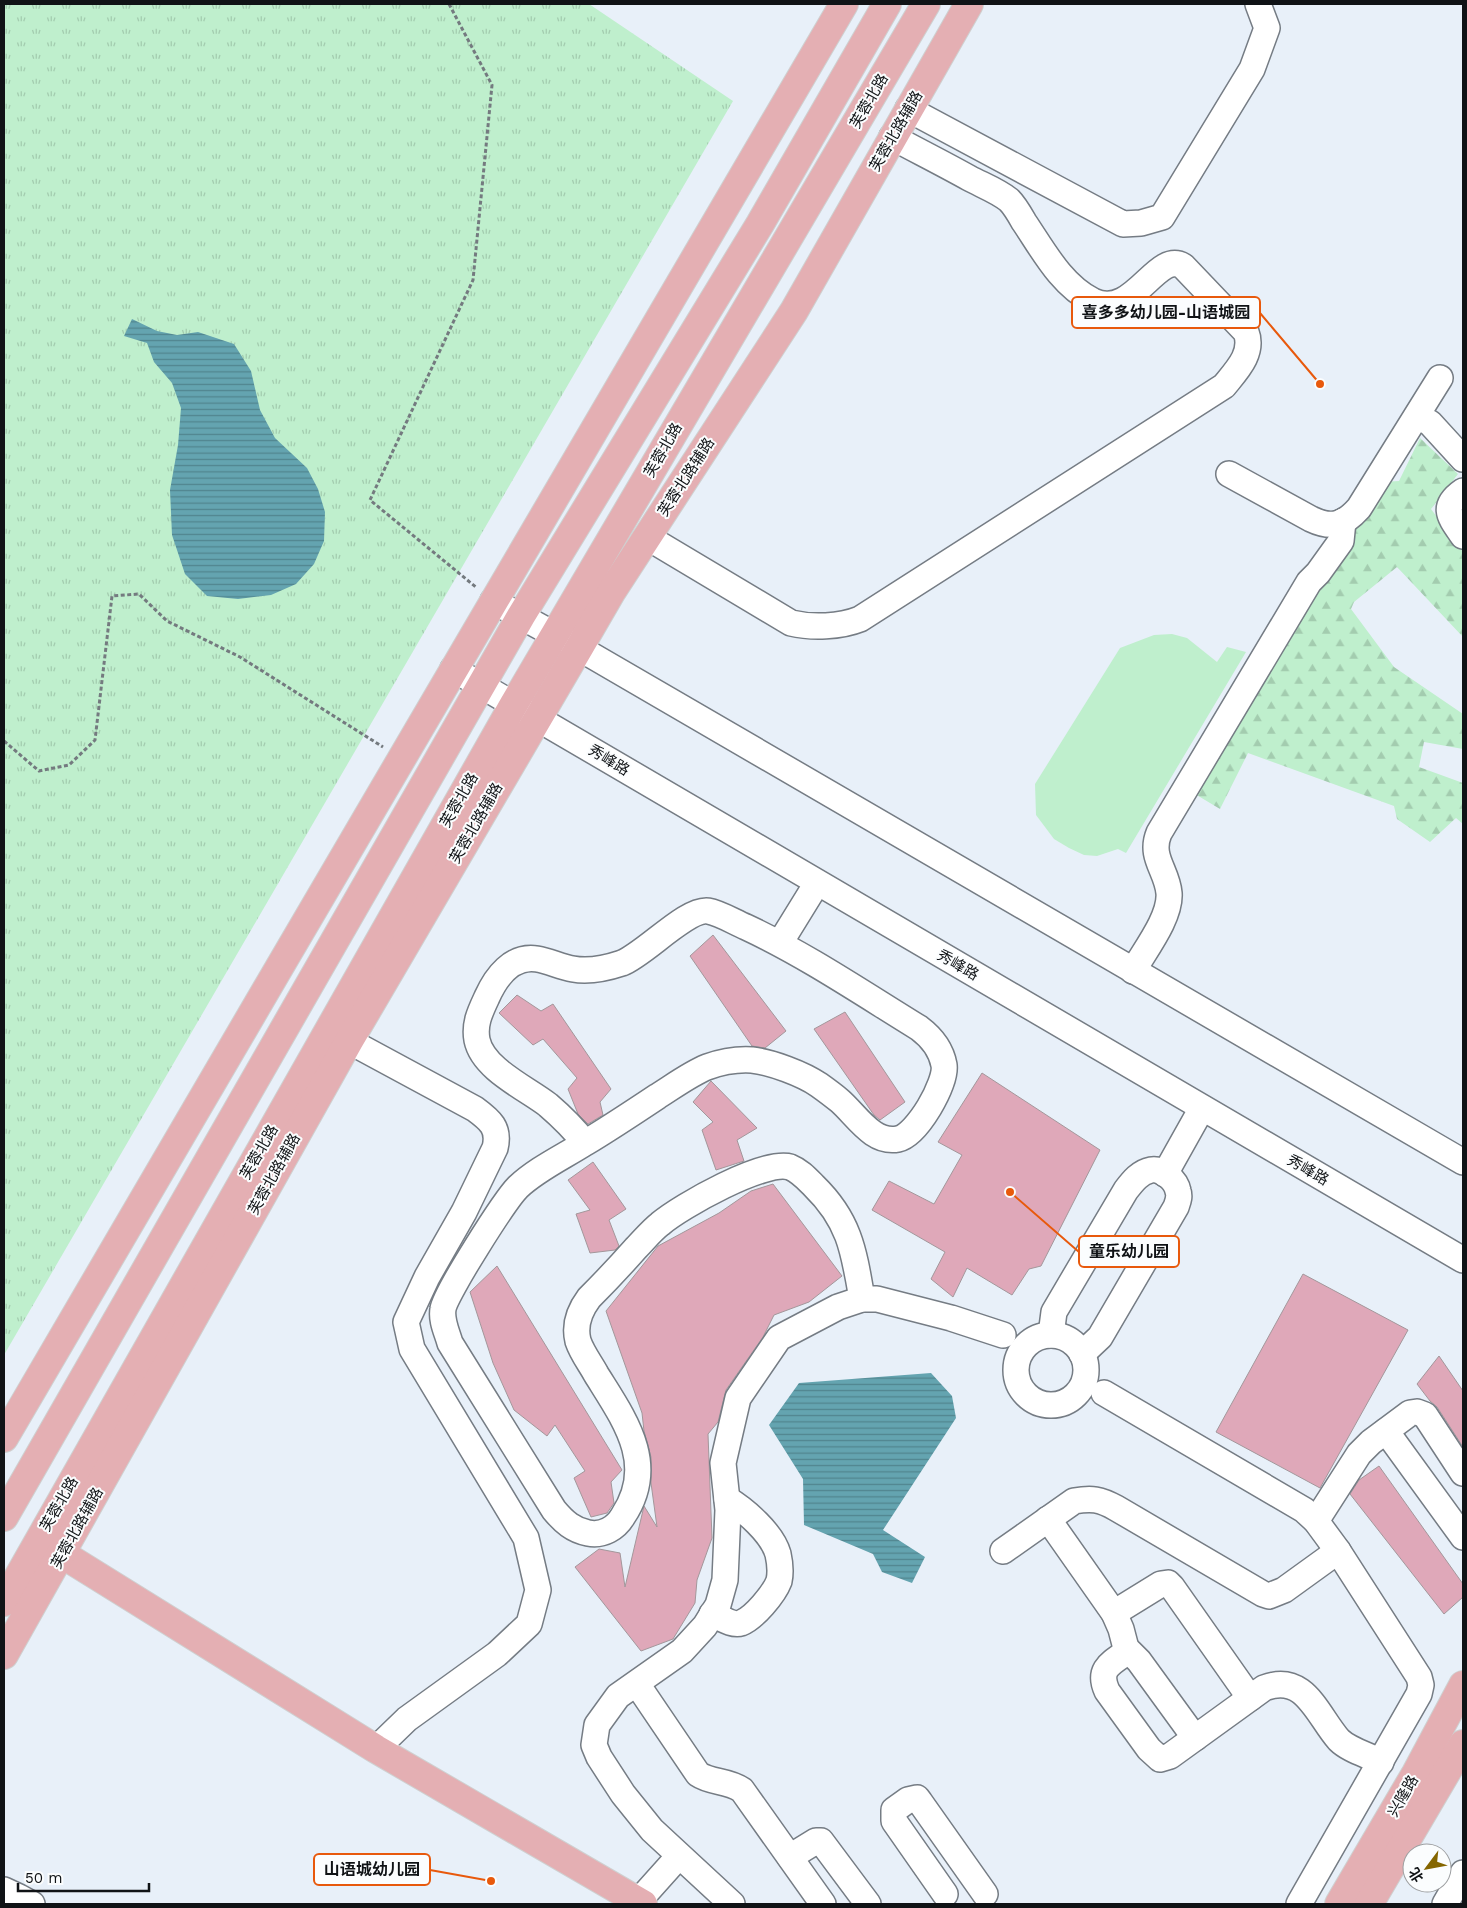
<svg xmlns="http://www.w3.org/2000/svg" width="1467" height="1908" viewBox="0 0 1467 1908" font-family="'Work Sans','Noto Sans SC',sans-serif">
  <style>
    .forest { fill: url(#forest-firs) }
    .park { fill: url(#park-tufts) }
    .garden { fill: #bfefcd }
    .water { fill: url(#water-rules) }
    .building { fill: #dfa8b9; stroke: #a3979b }
    .lines { fill: none; stroke-linecap: round; stroke-linejoin: round }
    .minor-casing { stroke: #757c84; stroke-width: 28 }
    .major-casing { stroke: #cfd0d0; stroke-width: 30 }
    .path { stroke: #747a7f; stroke-width: 3; stroke-dasharray: 4 2.5; stroke-linecap: butt }
    .minor { stroke: #fff; stroke-width: 25 }
    .major { stroke: #e4afb3; stroke-width: 28 }
    .labels { text-anchor: middle; stroke-width: 4; stroke-linejoin: round; paint-order: stroke }
    .street-label { font-size: 15px; fill: #101316; stroke: #fbfdfe }
    .leader { fill: none; stroke: #e8590c; stroke-width: 2 }
    .callout-dot { fill: #e8590c; stroke: #fbfdfe; stroke-width: 2 }
    .callout { fill: #fbfdfe; stroke: #e8590c; stroke-width: 2 }
    .callout-label { font-size: 16px; text-anchor: middle; font-weight: bold; fill: #101316 }
  </style>
  <defs>
    <pattern id="forest-firs" width="22" height="20" patternUnits="userSpaceOnUse" patternTransform="scale(1.25)"><rect width="22" height="20" fill="#bfefcd"/><path d="M5 1l3.5 6h-7zM16 11l3.5 6h-7z" fill="#a3ccaf"/></pattern>
    <pattern id="park-tufts" width="24" height="20" patternUnits="userSpaceOnUse" patternTransform="scale(1.25)"><rect width="24" height="20" fill="#bfefcd"/><path d="M3 7l-1-3M5 7V3M7 7l1-3M15 17l-1-3M17 17v-4M19 17l1-3" fill="none" stroke="#a3ccaf"/></pattern>
    <pattern id="water-rules" width="6" height="5" patternUnits="userSpaceOnUse" patternTransform="scale(1.25)"><rect width="6" height="5" fill="#64a4b0"/><path d="M0 2.5h6" fill="none" stroke="#51848e"/></pattern>
  </defs>
  <rect width="100%" height="100%" fill="#e8f0f9"/>
  <polygon class="forest" points="1420,438 1458,474 1431,509 1463,552 1463,637 1397,567 1354,602 1351,609 1394,667 1463,714 1463,749 1424,742 1419,767 1463,783 1463,824 1456,818 1430,842 1397,819 1394,806 1248,753 1220,809 1190,791 1382,482 1399,481"/>
  <polygon class="park" points="4,4 589,4 733,101 4,1355"/>
  <polygon class="garden" points="1172,634 1187,638 1217,662 1227,647 1246,652 1126,853 1118,849 1097,856 1084,855 1069,848 1054,839 1036,815 1035,784 1120,648 1154,635"/>
  <g class="water">
    <polygon points="132,319 157,331 177,335 198,332 234,344 251,371 260,410 275,438 307,468 318,489 325,512 324,541 314,564 296,584 271,595 238,599 207,596 185,574 172,535 170,490 178,445 181,408 172,383 154,362 147,343 124,336"/>
    <polygon points="931,1373 952,1396 956,1418 883,1530 925,1557 912,1583 882,1572 873,1554 804,1525 803,1479 769,1425 799,1383"/>
  </g>
  <g class="building">
    <polygon points="713,935 786,1031 765,1048 752,1046 690,956"/>
    <polygon points="517,995 541,1011 553,1004 611,1089 600,1102 603,1115 588,1124 578,1114 568,1089 577,1078 543,1039 533,1045 499,1013"/>
    <polygon points="845,1012 905,1102 880,1120 874,1115 814,1029"/>
    <polygon points="982,1073 1100,1150 1041,1266 1029,1269 1012,1295 967,1268 953,1297 931,1279 945,1252 872,1210 889,1181 934,1204 962,1155 938,1142"/>
    <polygon points="711,1081 757,1128 737,1140 744,1161 716,1170 702,1130 713,1122 693,1102"/>
    <polygon points="593,1162 626,1209 609,1220 619,1246 615,1250 590,1253 576,1214 590,1210 568,1180"/>
    <polygon points="773,1184 842,1276 809,1302 774,1315 763,1337 726,1390 718,1422 708,1434 712,1538 697,1580 695,1603 673,1639 641,1651 575,1567 599,1549 620,1553 625,1587 644,1506 657,1527 651,1483 651,1457 644,1431 642,1413 606,1311 658,1246 719,1213 751,1191"/>
    <polygon points="497,1266 622,1470 611,1482 614,1503 607,1513 591,1517 574,1478 585,1471 555,1425 547,1436 514,1410 493,1363 470,1292"/>
    <polygon points="1303,1274 1408,1330 1320,1488 1216,1432"/>
    <polygon points="1439,1356 1463,1391 1463,1447 1437,1407 1430,1401 1417,1384"/>
    <polygon points="1379,1466 1463,1584 1463,1597 1444,1614 1350,1494 1359,1480"/>
  </g>
  <g class="lines">
    <defs>
      <g id="minor">
        <polyline points="908,109 1123,224 1141,223 1162,217 1252,69 1267,28 1258,4"/>
        <polyline points="1417,416 1430,423 1463,459"/>
        <path d="M1229,474L1311,519C1332,529 1344,525 1359,508L1440,378"/>
        <path d="M1463,491C1440,507 1450,517 1463,536"/>
        <path d="M647,537L791,623C812,628 840,627 860,619L1224,386C1237,370 1254,353 1246,332L1183,266C1156,250 1134,320 1093,301C1061,285 1043,250 1024,222C1020,215 1015,206 1009,200C998,191 982,185 969,178C944,164 918,151 892,137"/>
        <polyline points="493,601 579,648 1463,1162"/>
        <polyline points="453,669 1463,1260"/>
        <polyline points="780,943 817,883"/>
        <path d="M1133,971C1145,950 1171,917 1169,893C1167,870 1149,857 1159,833L1309,582L1318,573L1341,541L1343,521"/>
        <path d="M349,1041L475,1109C490,1120 500,1128 495,1148L464,1212L427,1277L406,1322L412,1349L526,1538L538,1590L529,1624L497,1654L407,1719L376,1749"/>
        <path d="M585,1143C574,1129 562,1117 548,1105C526,1088 483,1069 477,1040C474,1024 480,1012 487,997C496,977 512,955 537,959C549,961 561,967 573,969C589,972 607,968 622,963C645,954 687,908 708,911C720,913 734,922 746,927C806,955 862,993 919,1028C931,1037 941,1049 944,1065C947,1083 917,1135 898,1139C873,1144 857,1116 840,1101C834,1096 826,1090 819,1085C803,1074 771,1062 752,1060C737,1059 721,1062 707,1067C690,1074 674,1086 658,1096C634,1112 610,1128 585,1143C563,1157 537,1169 518,1187C505,1200 445,1294 443,1309C441,1321 447,1332 450,1343L554,1510C564,1522 573,1530 588,1533C603,1536 616,1528 623,1516C658,1464 624,1419 596,1374C590,1363 582,1353 578,1341C574,1325 580,1310 589,1298C605,1282 621,1265 636,1248C644,1240 651,1231 660,1224C681,1206 765,1159 790,1167C800,1171 807,1179 814,1186C850,1221 854,1252 862,1299"/>
        <polyline points="1165,1174 1202,1108"/>
        <circle cx="1051" cy="1370" r="35"/>
        <path d="M1051,1335L1054,1312L1126,1190C1133,1181 1140,1172 1151,1170C1162,1168 1176,1180 1178,1191C1180,1197 1178,1201 1176,1207L1100,1337L1082,1354"/>
        <polyline points="1104,1393 1304,1510 1316,1521 1338,1551 1419,1677 1421,1685 1419,1694 1299,1904"/>
        <polyline points="1386,1431 1463,1537"/>
        <polyline points="1048,1519 1114,1613 1121,1629 1127,1652"/>
        <polyline points="1316,1521 1359,1454 1371,1442 1410,1413 1417,1412 1425,1415 1463,1473"/>
        <path d="M1003,1551L1074,1501C1092,1498 1100,1499 1116,1508L1263,1594L1269,1596L1284,1590L1338,1551"/>
        <polyline points="1114,1613 1161,1584 1168,1583 1172,1587 1250,1698"/>
        <path d="M712,1614C720,1617 732,1626 741,1623C754,1618 774,1594 779,1581C781,1572 780,1563 778,1554C772,1533 745,1510 727,1499"/>
        <path d="M1127,1652C1111,1663 1097,1669 1107,1691L1149,1749L1160,1759L1170,1756L1264,1688C1305,1672 1317,1715 1339,1740C1349,1750 1368,1755 1381,1762"/>
        <polyline points="1127,1652 1130,1652 1139,1661 1195,1738"/>
        <path d="M637,1684L698,1774C711,1783 728,1780 742,1790L823,1904"/>
        <polyline points="790,1857 816,1841 821,1841 868,1904"/>
        <polyline points="4,1890 19,1897 32,1904"/>
        <polyline points="945,1894 894,1821 894,1810 908,1800 917,1798 920,1802 985,1894"/>
        <polyline points="636,1904 679,1856"/>
        <polyline points="732,1904 652,1830 623,1794 599,1757 594,1745 597,1725 618,1696 682,1651 705,1626 718,1605 725,1580 728,1510 723,1463 738,1398 779,1338 838,1307 862,1299 877,1299 951,1318 1003,1335"/>
        <polyline points="1445,1904 1463,1873"/>
      </g>
      <g id="major">
        <path d="M4,1438C284,960 563,481 844,4"/>
        <polyline points="4,1517 521,616 760,224 887,4"/>
        <polyline points="62,1554 376,1749 643,1904"/>
        <polyline points="4,1602 514,704 926,4"/>
        <polyline points="4,1655 349,1041 579,648 612,591 794,311 969,4"/>
        <polyline points="1339,1904 1416,1773 1463,1685"/>
        <polyline points="1369,1904 1463,1744"/>
      </g>
    </defs>
    <use href="#minor" class="minor-casing"/>
    <use href="#major" class="major-casing"/>
    <g class="path">
      <polyline points="449,4 492,85 473,280 370,500 477,588"/>
      <polyline points="4,741 39,771 69,765 95,740 112,596 139,594 167,621 240,657 383,747"/>
    </g>
    <use href="#minor" class="minor"/>
    <use href="#major" class="major"/>
  </g>
  <g class="labels">
    <g class="street-label">
      <text transform="translate(869 101) rotate(-60)" y="5">芙蓉北路</text>
      <text transform="translate(896 131) rotate(-60)" y="5">芙蓉北路辅路</text>
      <text transform="translate(663 450) rotate(-60)" y="5">芙蓉北路</text>
      <text transform="translate(686 477) rotate(-57)" y="5">芙蓉北路辅路</text>
      <text transform="translate(609 760) rotate(31)" y="5">秀峰路</text>
      <text transform="translate(459 800) rotate(-60)" y="5">芙蓉北路</text>
      <text transform="translate(476 823) rotate(-60)" y="5">芙蓉北路辅路</text>
      <text transform="translate(958 965) rotate(30)" y="5">秀峰路</text>
      <text transform="translate(259 1152) rotate(-60)" y="5">芙蓉北路</text>
      <text transform="translate(1308 1170) rotate(30)" y="5">秀峰路</text>
      <text transform="translate(274 1174) rotate(-61)" y="5">芙蓉北路辅路</text>
      <text transform="translate(59 1504) rotate(-60)" y="5">芙蓉北路</text>
      <text transform="translate(77 1528) rotate(-61)" y="5">芙蓉北路辅路</text>
      <text transform="translate(1403 1796) rotate(-60)" y="5">兴隆路</text>
    </g>
  </g>
  <path class="leader" d="M1320 384L1260 313M1010 1192L1079 1252M491 1881L430 1870"/>
  <g class="callout-dot">
    <circle cx="1320" cy="384" r="5"/>
    <circle cx="1010" cy="1192" r="5"/>
    <circle cx="491" cy="1881" r="5"/>
  </g>
  <g class="callout">
    <rect x="1072" y="297" width="188" height="31" rx="5"/>
    <rect x="1079" y="1236" width="100" height="31" rx="5"/>
    <rect x="314" y="1854" width="116" height="31" rx="5"/>
  </g>
  <g class="callout-label">
    <text x="1166" y="318">喜多多幼儿园-山语城园</text>
    <text x="1129" y="1257">童乐幼儿园</text>
    <text x="372" y="1875">山语城幼儿园</text>
  </g>
  <rect width="1467" height="1908" fill="none" stroke="#101316" stroke-width="10"/>
  <g transform="translate(1427 1868) rotate(238)"><circle r="24" fill="#fbfdfe" stroke="#9d9fa1"/>
  <path d="M0-4L9 19L0 12L-9 19Z" fill="#856600"/>
  <text y="-8" font-size="14" font-weight="bold" text-anchor="middle" fill="#101316">北</text>
  </g>
  <path d="M18 1883v8h131v-8" fill="none" stroke="#101316" stroke-width="2.5"/>
  <text x="25" y="1883" font-size="15" fill="#101316" stroke="#fbfdfe" stroke-width="4" paint-order="stroke">50 m</text>
</svg>
